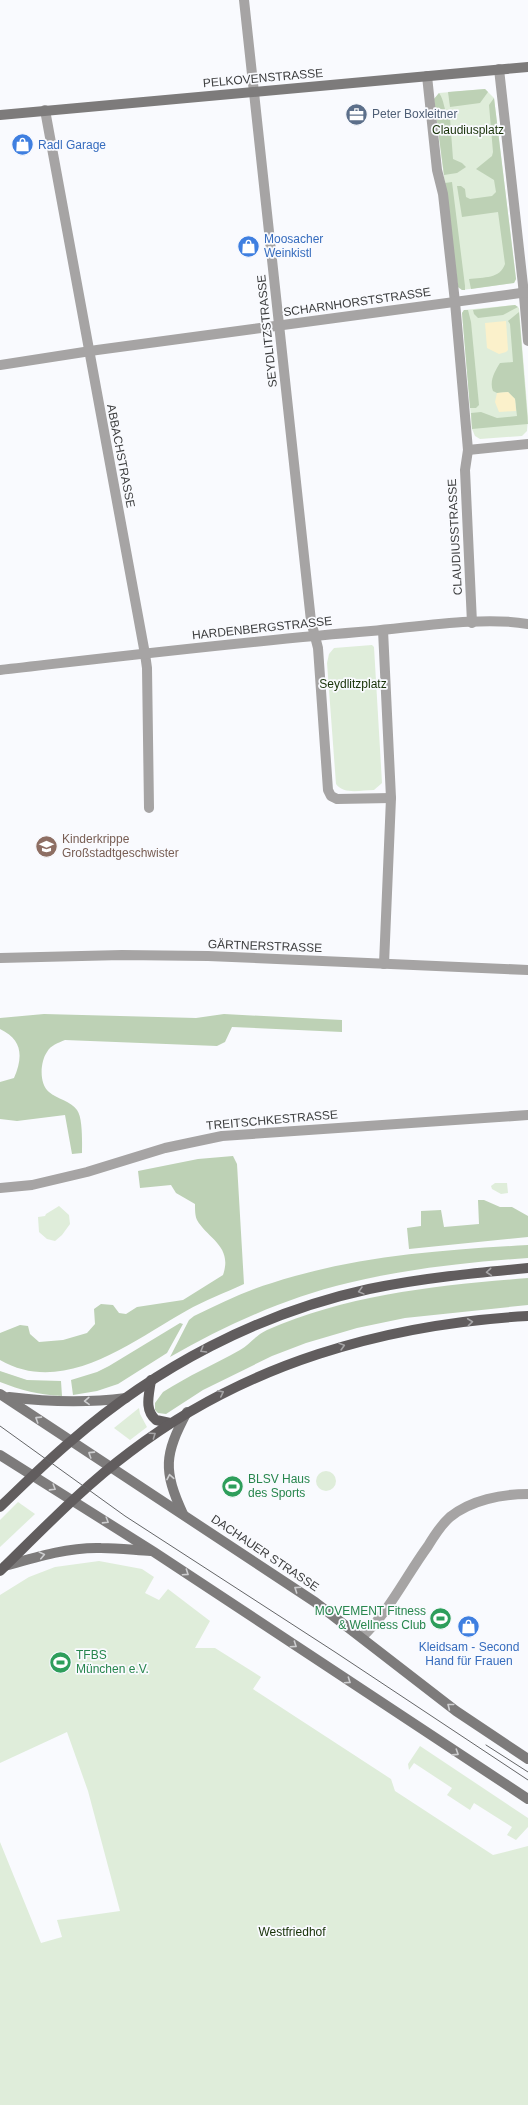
<svg xmlns="http://www.w3.org/2000/svg" width="528" height="2105" viewBox="0 0 528 2105" font-family="Helvetica,sans-serif">
  <style>
    .green { fill: #dfedda }
    .forest { fill: #bdd1b5 }
    .sand { fill: #fbf1cb }
    .lines { fill: none; stroke-linecap: round; stroke-linejoin: round }
    .street { stroke: #a6a4a4; stroke-width: 10 }
    .secondary { stroke: #7d7b7b; stroke-width: 10 }
    .primary { stroke: #615d5e; stroke-width: 10 }
    .tram { stroke: #646567; stroke-width: 1 }
    .oneway { stroke: #a5a4a6 }
    .oneway2 { stroke: #ceced0 }
    .labels { text-anchor: middle; stroke-width: 3.5; stroke-linejoin: round; paint-order: stroke }
    .street-label { font-size: 12px; fill: #3c3d3e; stroke: #f9fafe }
    .service-label { font-size: 12px; fill: #4e5e75; stroke: #f9fafe; text-anchor: start }
    .park-label { font-size: 12px; fill: #173107; stroke: #f9fafe }
    .shop-label { font-size: 12px; fill: #366cbe; stroke: #f9fafe; text-anchor: start }
    .education-label { font-size: 12px; fill: #785e54; stroke: #f9fafe; text-anchor: start }
    .leisure-label { font-size: 12px; fill: #27864d; stroke: #f9fafe; text-anchor: start }
  </style>
  <rect width="100%" height="100%" fill="#f9fafe"/>
  <g class="green">
    <polygon points="485,89 494,98 516,279 514,283 462,290 458,287 434,99 439,93"/>
    <polygon points="515,305 519,308 528,417 527,431 522,436 480,439 475,436 472,429 462,313 464,310"/>
    <path d="M372,645L374,647L382,783L374,790C361,790 344,795 336,784L327,663L329,654L334,648Z"/>
    <polygon points="495,1183 507,1183 508,1193 501,1194 492,1189 491,1186"/>
    <polygon points="59,1206 69,1215 70,1224 62,1235 55,1241 47,1239 39,1232 38,1217 45,1216 46,1214"/>
    <polygon points="139,1408 140,1414 147,1427 130,1440 114,1428"/>
    <circle cx="326" cy="1481" r="10"/>
    <polygon points="18,1502 35,1514 0,1547 0,1520"/>
    <polygon points="99,1561 142,1569 154,1577 145,1593 159,1600 168,1589 210,1621 195,1648 215,1648 261,1677 253,1689 391,1779 395,1791 493,1855 528,1846 528,2105 0,2105 0,1842 41,1943 62,1937 57,1920 120,1911 88,1791 67,1732 0,1763 0,1595 29,1577 55,1567"/>
    <polygon points="420,1746 528,1818 528,1827 516,1840 507,1835 512,1827 474,1803 470,1810 447,1795 452,1788 414,1763 409,1770 408,1764"/>
  </g>
  <g class="forest">
    <polygon points="485,89 488,92 480,103 450,107 448,92"/>
    <path d="M439,93C445,101 443,111 450,118L453,159L462,163L466,167L457,173L444,175L434,99Z"/>
    <path d="M494,98L516,279L514,283L471,289L469,279C484,277 500,279 505,264L498,212L462,217L457,186H461L465,189L466,197L470,199L492,196L496,192L494,180L476,169L492,156L493,152L489,105Z"/>
    <polygon points="452,182 465,286 465,290 462,290 458,287 445,183"/>
    <polygon points="515,305 518,307 503,315 478,318 474,314 473,310"/>
    <polygon points="464,310 468,310 471,322 479,405 476,408 470,408 462,313"/>
    <path d="M519,312L528,424L472,429L471,413L481,412L497,418L517,416L515,399L508,392L497,393L493,391C489,381 495,371 500,363L513,362L510,324L508,321Z"/>
    <path d="M44,1014L196,1018L224,1014L342,1020V1032L232,1027L225,1042L217,1046L65,1040C58,1043 51,1045 47,1052C40,1062 39,1084 49,1092C57,1099 71,1101 77,1110C83,1118 82,1143 82,1153L72,1154L65,1115L17,1121L0,1119V1082L14,1078C23,1057 23,1040 0,1029V1018Z"/>
    <path d="M233,1156L237,1164L244,1284C225,1293 205,1300 186,1311C132,1341 64,1397 0,1360V1333L20,1325L28,1326L30,1334L39,1342L63,1340L87,1333L95,1324L94,1309L101,1304L113,1305L119,1313L126,1314L137,1307L183,1300L223,1275C233,1246 208,1239 197,1220C195,1216 195,1209 195,1204L176,1193L171,1185L140,1188L138,1171L198,1159Z"/>
    <polygon points="478,1200 484,1200 500,1207 512,1207 528,1216 528,1237 409,1249 407,1228 421,1226 421,1211 441,1210 444,1227 479,1224"/>
    <path d="M528,1245V1258C468,1262 406,1269 348,1283C285,1298 226,1325 170,1357L189,1320L194,1316C219,1304 245,1291 272,1283C354,1256 442,1250 528,1245Z"/>
    <path d="M528,1278V1305L405,1318L357,1328L306,1343L272,1356L203,1390L166,1414L158,1413L155,1410V1403L163,1392C188,1376 215,1364 240,1350C250,1344 256,1335 267,1330C349,1294 440,1285 528,1278Z"/>
    <polygon points="180,1323 183,1324 167,1353 118,1384 97,1391 73,1395 71,1380 97,1372 109,1366"/>
    <path d="M0,1371L27,1380L61,1381L62,1396C40,1395 20,1390 0,1382Z"/>
  </g>
  <g class="sand">
    <polygon points="506,321 508,350 506,352 499,354 487,348 485,323"/>
    <polygon points="508,392 515,399 516,411 499,412 495,402 497,393"/>
  </g>
  <g class="lines">
    <g class="street">
      <polyline points="244,0 311,621 318,648 328,790 331,796 337,799 391,798"/>
      <polyline points="499,69 523,285 528,341"/>
      <polyline points="427,76 437,170 443,194 455,302 468,450 528,444"/>
      <polyline points="45,110 145,654 147,668 149,808"/>
      <polyline points="0,365 97,350 528,292"/>
      <polyline points="468,450 465,470 472,623"/>
      <polyline points="383,630 391,798 384,964"/>
      <path d="M0,670C123,656 247,641 371,631C417,627 483,616 528,624"/>
      <polyline points="0,958 122,955 208,956 528,970"/>
      <polyline points="0,1188 32,1185 87,1172 165,1148 222,1136 528,1115"/>
      <path d="M362,1637C389,1612 406,1576 428,1546C434,1536 441,1525 450,1517C471,1500 502,1494 528,1494"/>
    </g>
    <g class="secondary">
      <polyline points="0,115 528,67"/>
      <polyline points="0,1394 315,1602 456,1711 528,1759"/>
      <path d="M9,1397C48,1402 87,1403 126,1398"/>
      <polyline points="0,1455 154,1552 528,1799"/>
      <path d="M183,1514C163,1470 164,1455 187,1412"/>
      <path d="M5,1566C36,1557 69,1547 101,1548C118,1548 134,1550 151,1551"/>
    </g>
    <g class="primary">
      <path d="M151,1380C149,1395 144,1410 156,1420L170,1423"/>
      <path d="M0,1507C23,1485 46,1462 71,1441C156,1367 259,1313 369,1289C422,1278 475,1273 528,1268"/>
      <path d="M0,1571C42,1530 83,1487 130,1452C245,1364 385,1324 528,1316"/>
    </g>
    <g class="tram">
      <polyline points="0,1426 125,1516 335,1652 528,1780"/>
      <polyline points="486,1745 528,1772"/>
    </g>
  </g>
  <defs><path id="oneway-chevron" d="M-2-3.5L2.5 0L-2 3.5" fill="none" stroke-width="1.6" stroke-linecap="round" stroke-linejoin="round"/></defs>
  <g class="oneway">
    <use href="#oneway-chevron" transform="translate(489 1272) rotate(175)"/>
    <use href="#oneway-chevron" transform="translate(361 1291) rotate(165)"/>
    <use href="#oneway-chevron" transform="translate(470 1322) rotate(-6)"/>
    <use href="#oneway-chevron" transform="translate(342 1346) rotate(-16)"/>
    <use href="#oneway-chevron" transform="translate(203 1350) rotate(150)"/>
    <use href="#oneway-chevron" transform="translate(221 1393) rotate(-27)"/>
    <use href="#oneway-chevron" transform="translate(153 1435) rotate(-35)"/>
  </g>
  <g class="oneway2">
    <use href="#oneway-chevron" transform="translate(87 1401) rotate(178)"/>
    <use href="#oneway-chevron" transform="translate(38 1419) rotate(-147)"/>
    <use href="#oneway-chevron" transform="translate(91 1454) rotate(-147)"/>
    <use href="#oneway-chevron" transform="translate(170 1477) rotate(-101)"/>
    <use href="#oneway-chevron" transform="translate(53 1488) rotate(32)"/>
    <use href="#oneway-chevron" transform="translate(106 1521) rotate(32)"/>
    <use href="#oneway-chevron" transform="translate(42 1555) rotate(-13)"/>
    <use href="#oneway-chevron" transform="translate(186 1573) rotate(34)"/>
    <use href="#oneway-chevron" transform="translate(297 1589) rotate(-146)"/>
    <use href="#oneway-chevron" transform="translate(294 1645) rotate(34)"/>
    <use href="#oneway-chevron" transform="translate(348 1681) rotate(34)"/>
    <use href="#oneway-chevron" transform="translate(450 1706) rotate(-142)"/>
    <use href="#oneway-chevron" transform="translate(456 1753) rotate(33)"/>
  </g>
  <defs>
    <symbol id="office-disc" viewBox="-11 -11 22 22"><circle r="9.5" fill="#5c6f8a" stroke="#f9fafe"/><path d="M-6-3h4V-5.5h4V-3h4V5H-6ZM-1-4.5V-3h2v-1.5ZM-6 0V1H6V0Z" fill="#fff"/></symbol>
    <symbol id="shop-disc" viewBox="-11 -11 22 22"><circle r="9.5" fill="#3f7fe0" stroke="#f9fafe"/><path d="M-5-2.5h2.3a2.7 3.5 0 0 1 5.4 0H5L5.5 6h-11ZM-1.5-2.5h3a1.5 2.3 0 0 0-3 0Z" fill="#fff"/></symbol>
    <symbol id="school-disc" viewBox="-11 -11 22 22"><circle r="9.5" fill="#8d6e63" stroke="#f9fafe"/><path d="M0-5L7-2L0 1L-7-2ZM-4 1L0 2.5L4 1V4Q0 6-4 4Z" fill="#fff"/></symbol>
    <symbol id="stadium-disc" viewBox="-11 -11 22 22"><circle r="9.5" fill="#2e9e5b" stroke="#f9fafe"/><path d="M0-5a6.5 5 0 1 0 0 10a6.5 5 0 1 0 0-10ZM-3.5-1.8h7v3.6h-7Z" fill="#fff"/></symbol>
  </defs>
  <g fill-rule="evenodd">
    <use href="#office-disc" x="344" y="102" width="25" height="25"/>
    <use href="#shop-disc" x="10" y="132" width="25" height="25"/>
    <use href="#shop-disc" x="236" y="234" width="25" height="25"/>
    <use href="#school-disc" x="34" y="834" width="25" height="25"/>
    <use href="#stadium-disc" x="220" y="1474" width="25" height="25"/>
    <use href="#stadium-disc" x="428" y="1606" width="25" height="25"/>
    <use href="#shop-disc" x="456" y="1614" width="25" height="25"/>
    <use href="#stadium-disc" x="48" y="1650" width="25" height="25"/>
  </g>
  <g class="labels">
    <g class="street-label">
      <text transform="translate(263 78) rotate(-5)" y="4">PELKOVENSTRASSE</text>
      <text transform="translate(357 302) rotate(-8)" y="4">SCHARNHORSTSTRASSE</text>
      <text transform="translate(267 331) rotate(-96)" y="4">SEYDLITZSTRASSE</text>
      <text transform="translate(121 456) rotate(79)" y="4">ABBACHSTRASSE</text>
      <text transform="translate(455 537) rotate(-93)" y="4">CLAUDIUSSTRASSE</text>
      <text transform="translate(262 628) rotate(-6)" y="4">HARDENBERGSTRASSE</text>
      <text transform="translate(265 946) rotate(2)" y="4">GÄRTNERSTRASSE</text>
      <text transform="translate(272 1120) rotate(-5)" y="4">TREITSCHKESTRASSE</text>
      <text transform="translate(265 1553) rotate(34)" y="4">DACHAUER STRASSE</text>
    </g>
    <g class="service-label">
      <text x="372" y="118">Peter Boxleitner</text>
    </g>
    <g class="park-label">
      <text x="468" y="134">Claudiusplatz</text>
      <text x="353" y="688">Seydlitzplatz</text>
      <text x="292" y="1936">Westfriedhof</text>
    </g>
    <g class="shop-label">
      <text x="38" y="149">Radl Garage</text>
      <text x="264" y="243">Moosacher<tspan x="264" dy="14">Weinkistl</tspan></text>
      <text x="469" y="1651" text-anchor="middle">Kleidsam - Second<tspan x="469" dy="14">Hand für Frauen</tspan></text>
    </g>
    <g class="education-label">
      <text x="62" y="843">Kinderkrippe<tspan x="62" dy="14">Großstadtgeschwister</tspan></text>
    </g>
    <g class="leisure-label">
      <text x="248" y="1483">BLSV Haus<tspan x="248" dy="14">des Sports</tspan></text>
      <text x="426" y="1615" text-anchor="end">MOVEMENT Fitness<tspan x="426" dy="14">&amp; Wellness Club</tspan></text>
      <text x="76" y="1659">TFBS<tspan x="76" dy="14">München e.V.</tspan></text>
    </g>
  </g>
</svg>
